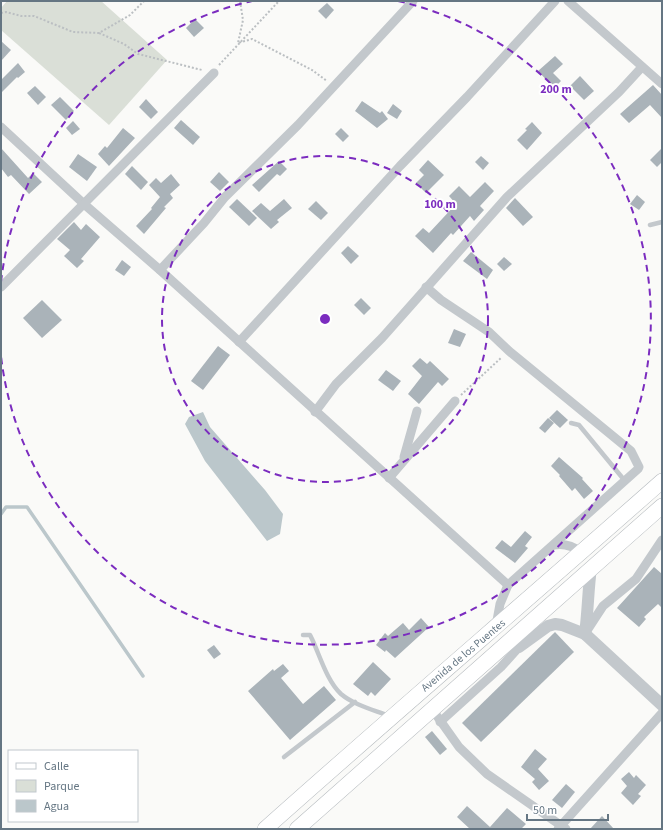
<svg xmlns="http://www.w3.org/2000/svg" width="663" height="830" viewBox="0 0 663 830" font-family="'Source Sans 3',sans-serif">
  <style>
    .green { fill: #dadfd7 }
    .water { fill: #bbc7cb }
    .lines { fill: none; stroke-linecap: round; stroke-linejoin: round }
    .stream { stroke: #bbc7cb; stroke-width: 3.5 }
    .building { fill: #aab3b9 }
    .primary-casing { stroke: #b5babe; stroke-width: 16 }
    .path { stroke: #bbbfc2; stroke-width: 2; stroke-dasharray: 2 2; stroke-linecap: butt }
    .service { stroke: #c3c8cc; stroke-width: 4.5 }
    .minor { stroke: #c3c8cc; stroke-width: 9 }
    .tertiary { stroke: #c3c8cc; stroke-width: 12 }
    .primary { stroke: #fff; stroke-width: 15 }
    .ring { fill: none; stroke: #7b2cbf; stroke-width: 2; stroke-dasharray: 7 5 }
    .labels { text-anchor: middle; stroke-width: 4; stroke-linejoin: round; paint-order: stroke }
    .street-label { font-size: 11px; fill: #657683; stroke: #fff }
    .centre { fill: #7b2cbf; stroke: #fff; stroke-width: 2 }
    .ring-label { font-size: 12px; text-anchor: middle; font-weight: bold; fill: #7b2cbf; stroke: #fff; stroke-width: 4; stroke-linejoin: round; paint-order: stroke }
  </style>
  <rect width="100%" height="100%" fill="#fafaf8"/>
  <polygon class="green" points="7,1 101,1 167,60 109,125 1,30 1,8"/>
  <polygon class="water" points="203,412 210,427 265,490 283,514 280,534 267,541 205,461 185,424 189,417"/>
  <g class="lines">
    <polyline class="stream" points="1,514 6,507 27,507 143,676"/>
  </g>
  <g class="building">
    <polygon points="327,3 334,10 326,19 318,11"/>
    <polygon points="195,19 204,28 194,37 186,28"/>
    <polygon points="1,41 11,50 1,61"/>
    <polygon points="555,56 563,64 553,73 561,81 554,88 538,71"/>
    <polygon points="18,63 25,72 18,78 17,77 1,93 1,80"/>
    <polygon points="580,76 594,91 584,100 570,86"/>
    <polygon points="653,85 662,95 662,118 650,105 629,123 620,114"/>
    <polygon points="35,86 46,97 38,105 27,93"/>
    <polygon points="60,97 74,111 66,120 51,105"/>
    <polygon points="146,99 158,112 151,119 139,107"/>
    <polygon points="362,101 380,113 382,111 388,119 377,128 355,111"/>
    <polygon points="393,104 402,111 397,119 387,113"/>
    <polygon points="181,120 200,137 193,145 174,128"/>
    <polygon points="73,121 80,129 72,135 66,128"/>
    <polygon points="532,122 542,133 527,150 517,140 527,130 525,129"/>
    <polygon points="123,128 135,138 109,166 98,154 105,146 107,148"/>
    <polygon points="341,128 349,136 343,142 335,134"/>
    <polygon points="1,148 28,178 33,173 42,182 29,194 11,175 8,177 1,168"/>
    <polygon points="662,148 662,162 657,167 650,160"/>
    <polygon points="78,154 97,167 87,181 69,167"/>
    <polygon points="481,156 489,163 483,170 475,162"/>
    <polygon points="428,160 444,175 426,193 416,183 424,175 419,170"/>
    <polygon points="279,161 287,169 280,176 277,174 259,192 252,185"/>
    <polygon points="132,166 148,182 141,190 125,174"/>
    <polygon points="219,172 229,182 220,191 210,182"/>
    <polygon points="171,174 180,185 170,194 173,198 164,207 166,208 144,234 136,226 152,209 151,208 160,197 149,185 156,178 161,183"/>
    <polygon points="485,182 494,191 480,206 484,210 474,221 470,216 453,235 451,233 433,253 415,236 423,228 429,233 456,204 449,196 459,186 470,197"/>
    <polygon points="637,195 645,202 639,210 630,204"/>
    <polygon points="515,198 533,217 523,226 506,208"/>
    <polygon points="237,199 257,218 249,226 229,207"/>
    <polygon points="284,199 292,208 277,220 279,222 271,229 252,211 261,203 270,211"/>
    <polygon points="316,201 328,213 321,220 308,209"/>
    <polygon points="74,222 81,230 86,224 100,237 81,259 84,261 77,268 64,256 70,250 57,239"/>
    <polygon points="348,246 359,256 351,264 341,253"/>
    <polygon points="471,252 493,270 487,279 463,261"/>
    <polygon points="504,257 512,264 504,271 497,264"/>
    <polygon points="122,260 131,267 124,276 115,270"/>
    <polygon points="361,298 371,308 364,315 354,305"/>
    <polygon points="42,300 62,320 42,338 23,318"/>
    <polygon points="454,329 466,334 460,347 448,343"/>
    <polygon points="218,346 230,355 203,390 191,381"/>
    <polygon points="420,358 427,364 430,361 449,379 442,386 438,382 419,404 408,394 422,376 412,366"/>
    <polygon points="386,370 401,381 393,391 378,380"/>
    <polygon points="557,410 568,420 560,428 549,418"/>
    <polygon points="548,418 554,423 545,433 539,428"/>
    <polygon points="559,457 583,478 582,479 593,491 584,499 575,488 572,491 559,476 560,475 551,466"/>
    <polygon points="525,531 532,537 525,546 528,548 515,563 495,548 502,540 511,547"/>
    <polygon points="654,567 662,574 662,608 658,604 644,617 646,619 639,627 617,608"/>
    <polygon points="421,618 429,627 395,658 386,650 385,652 376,645 385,633 388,636 403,623 409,630"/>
    <polygon points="555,632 574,652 481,742 462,723"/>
    <polygon points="214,645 221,654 214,659 207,650"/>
    <polygon points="373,662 391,679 375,696 371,692 368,696 353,684"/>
    <polygon points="283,664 289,671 281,678 303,704 324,686 336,700 290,740 248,691 273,669 274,671"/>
    <polygon points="432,731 447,749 440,755 425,737"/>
    <polygon points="535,749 547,759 538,769 549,781 539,790 532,782 535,779 521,767"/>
    <polygon points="629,772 634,778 636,775 646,785 638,794 641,796 633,805 621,793 627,786 621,779"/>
    <polygon points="566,784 575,792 562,808 552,800"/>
    <polygon points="467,806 490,827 507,808 526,824 521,829 470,829 457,817"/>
    <polygon points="602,816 614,829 590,829"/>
  </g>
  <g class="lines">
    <defs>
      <g id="primary">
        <path d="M265,829C396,712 530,598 662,481"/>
        <polyline points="297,829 662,506"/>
      </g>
    </defs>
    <use href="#primary" class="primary-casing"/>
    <g class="path">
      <polyline points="240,1 243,20 238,43 252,39 312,70 327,81"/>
      <polyline points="1,13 6,12 21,16 34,16 73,32 99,33 130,15 144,1"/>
      <polyline points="99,33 124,44 138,54 202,70"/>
      <polyline points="219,65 279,1"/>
      <polyline points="461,395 502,357"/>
    </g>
    <g class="service">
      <polyline points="650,225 662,222"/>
      <polyline points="571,423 579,425 625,481"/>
      <path d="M303,635H310L312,639C320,656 327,681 341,694C354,705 374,710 389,716"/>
      <polyline points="284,757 355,702"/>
    </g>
    <g class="minor">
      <polyline points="568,1 662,84"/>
      <polyline points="1,127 84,204 160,270 508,585"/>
      <polyline points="160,270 204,223 225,197 298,125 413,1"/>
      <polyline points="1,287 214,73"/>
      <polyline points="426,287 441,300 489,332 509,351 631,451 639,467 638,469 508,585 500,604 496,626"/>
      <polyline points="239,342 400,166 467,97 555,1"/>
      <polyline points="315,412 336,384 382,338 507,197 619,92 642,67"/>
      <polyline points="404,457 417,411"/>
      <polyline points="389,478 455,401"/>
      <path d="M554,545C565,543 573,546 581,552"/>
      <polyline points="586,632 603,606 636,579 662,540"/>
      <polyline points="432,709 459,747 487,774 566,829"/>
      <polyline points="440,722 501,667 519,647"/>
      <polyline points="558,829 662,713"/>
    </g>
    <g class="tertiary">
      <path d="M585,634C588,612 588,590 591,568"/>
      <polyline points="508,641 519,647 548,626 555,624 562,625 585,634 662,705"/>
    </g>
    <use href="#primary" class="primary"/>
  </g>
  <g class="ring">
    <circle cx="325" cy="319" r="163"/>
    <path d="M1 282A326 326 0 0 1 252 1M398 1A326 326 0 1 1 1 356"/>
  </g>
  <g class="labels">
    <g class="street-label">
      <text transform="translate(463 655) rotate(-40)" y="4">Avenida de los Puentes</text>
    </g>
  </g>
  <circle cx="325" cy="319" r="6" class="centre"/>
  <g class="ring-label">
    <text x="556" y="93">200 m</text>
    <text x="440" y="208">100 m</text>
  </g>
  <rect width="663" height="830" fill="none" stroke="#657683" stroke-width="4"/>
  <rect x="8" y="750" width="130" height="72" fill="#ffffff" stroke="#c1c8cd"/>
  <rect x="16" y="763" width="20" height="6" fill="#ffffff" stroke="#c1c8cd"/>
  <text x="44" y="770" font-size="12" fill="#657683">Calle</text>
  <rect x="16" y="780" width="20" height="12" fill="#dadfd7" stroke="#c1c8cd"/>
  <text x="44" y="790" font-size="12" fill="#657683">Parque</text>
  <rect x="16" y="800" width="20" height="12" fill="#bbc7cb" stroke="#c1c8cd"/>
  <text x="44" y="810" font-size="12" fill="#657683">Agua</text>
  <path d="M527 814v6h81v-6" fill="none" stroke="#657683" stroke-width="2"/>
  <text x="533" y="814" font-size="12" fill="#657683" stroke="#ffffff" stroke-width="3" paint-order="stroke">50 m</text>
</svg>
